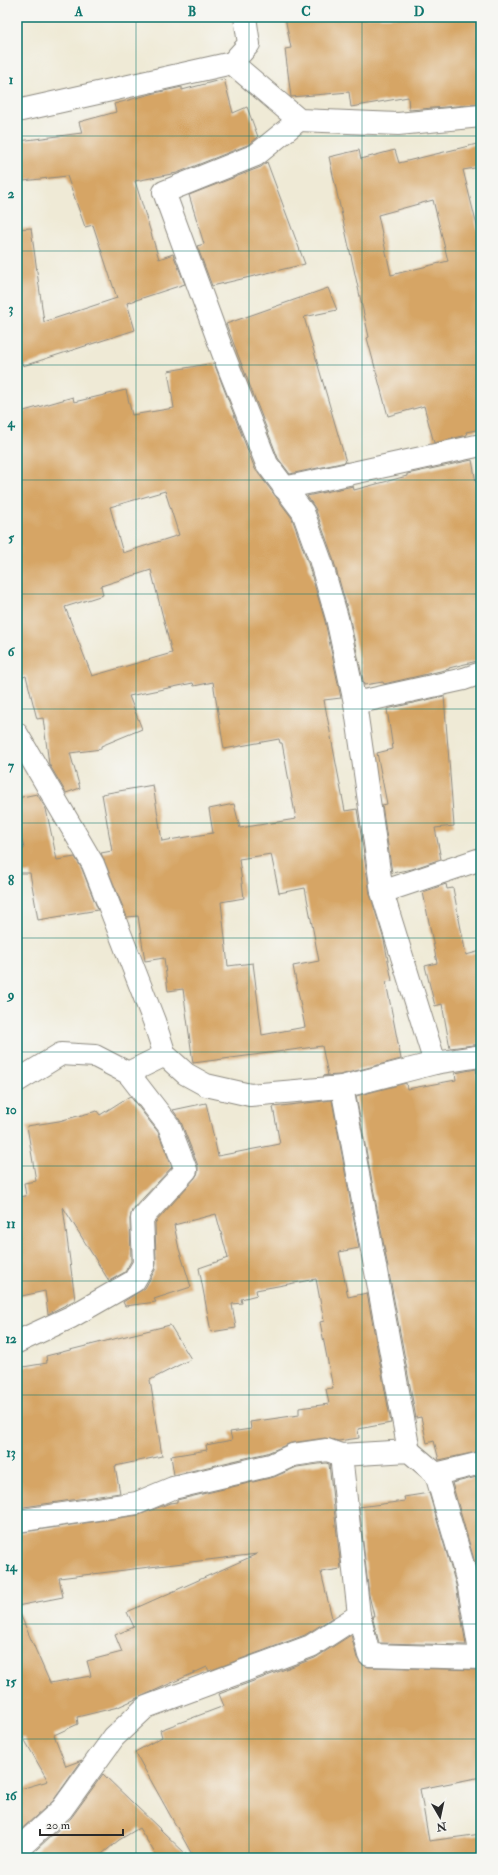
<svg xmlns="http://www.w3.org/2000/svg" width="498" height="1875" viewBox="0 0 498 1875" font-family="'IM FELL Double Pica',serif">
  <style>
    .building { fill: #d6a565; fill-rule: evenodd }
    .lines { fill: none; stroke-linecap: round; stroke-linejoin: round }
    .street-casing { stroke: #8d8a80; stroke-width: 24 }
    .secondary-casing { stroke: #8d8a80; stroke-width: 24 }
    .street { stroke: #fff; stroke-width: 22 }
    .secondary { stroke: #fff; stroke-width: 22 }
    .grid { fill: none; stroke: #0f766e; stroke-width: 1; stroke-opacity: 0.55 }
    .neatline { fill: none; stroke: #0f766e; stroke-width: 1.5 }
    .grid-label { font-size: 13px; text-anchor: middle; font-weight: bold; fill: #0f766e }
  </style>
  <rect width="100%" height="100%" fill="#f6f6f2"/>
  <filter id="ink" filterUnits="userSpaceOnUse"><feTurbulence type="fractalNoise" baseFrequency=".025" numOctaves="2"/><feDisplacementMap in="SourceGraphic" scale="8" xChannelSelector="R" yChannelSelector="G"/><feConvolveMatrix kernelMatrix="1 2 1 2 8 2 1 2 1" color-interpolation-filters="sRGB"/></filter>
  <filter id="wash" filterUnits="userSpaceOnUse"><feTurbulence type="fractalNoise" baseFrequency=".012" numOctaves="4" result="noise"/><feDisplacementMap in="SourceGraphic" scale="16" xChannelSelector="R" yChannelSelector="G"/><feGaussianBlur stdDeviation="0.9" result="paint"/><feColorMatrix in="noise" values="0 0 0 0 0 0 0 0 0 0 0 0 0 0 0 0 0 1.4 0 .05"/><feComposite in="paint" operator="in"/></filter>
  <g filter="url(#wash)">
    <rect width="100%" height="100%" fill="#efead6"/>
    <g id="blocks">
      <g class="building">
        <polygon points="285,17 481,17 481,104 409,110 408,97 351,107 349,92 291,97 285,49 291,48"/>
        <polygon points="224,79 233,113 247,107 258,137 250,144 177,173 135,181 159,259 173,254 185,284 127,303 135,330 23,366 17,348 17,229 31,228 44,322 117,298 93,225 85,227 67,176 23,181 19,141 82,133 79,122 116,112 114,104 155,93 182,87 182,90"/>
        <path d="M481,143V167L463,170L481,242V342L476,343L481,365V429L466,432L467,435L434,443L424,406L388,416L367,338L369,337L329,157L359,150L361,159L395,150L399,163ZM433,200L448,261L391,275L378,215Z"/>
        <polygon points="267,162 305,264 212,286 197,246 204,244 189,195 261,167"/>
        <polygon points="328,288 337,310 304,317 346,462 290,474 278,458 226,324"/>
        <path d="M214,363L255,469L292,518L308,563L325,621L341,698L324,700L345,811L357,809L370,894L384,940L392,981L386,982L401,1059L340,1075L323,1076L328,1075L322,1046L193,1063L183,989L168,991L164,958L145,961L138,916L127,917L101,853L112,851L102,794L153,785L162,841L213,833L209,809L234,804L240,828L296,819L282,743H280L279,739L224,749L213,682L194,686L193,683L129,696L142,729L101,746V749L70,753L80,788L66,793L49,764L43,718L37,719L26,676L17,679V413L73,397L74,402L126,390L132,415L174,408L168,371ZM165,491L179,535L123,553L110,507ZM151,570L172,653L92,676L65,607L103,595L101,586ZM271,854L279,893L305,888L319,961L293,966L305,1027L262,1035L253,963L228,966L221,902L244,898L239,859Z"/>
        <polygon points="472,460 481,509 481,660 449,668 449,669 384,684 383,682 364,685 349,615 332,555 315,508 307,496 353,486 354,490 407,476 407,474"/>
        <polygon points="444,696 454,826 435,828 441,859 412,869 392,873 382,805 387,804 377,753 393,749 387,709"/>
        <polygon points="37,794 46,809 57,860 75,857 82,869 98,910 38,920 30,873 17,873 17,849 24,849 17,813 17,798"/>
        <polygon points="446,884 447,889 453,888 466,955 481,951 481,1044 450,1048 442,1004 435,1006 425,966 437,963 423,892"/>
        <polygon points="476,1069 481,1100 481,1451 439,1460 434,1441 427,1443 421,1417 416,1418 356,1096 406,1083 407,1089 456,1080 455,1073"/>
        <polygon points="130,1096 158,1132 172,1167 132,1210 130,1219 131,1261 125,1272 109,1281 63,1207 75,1300 48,1314 45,1291 17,1297 17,1197 26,1196 24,1183 36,1181 27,1126 59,1121 97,1111 100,1115"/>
        <polygon points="332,1100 359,1248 339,1252 348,1297 367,1293 391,1423 358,1429 359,1438 338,1441 325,1438 291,1443 267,1453 174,1475 171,1456 207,1450 206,1445 232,1440 230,1432 251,1429 250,1422 299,1415 299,1408 329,1404 326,1389 333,1388 320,1322 324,1321 316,1279 256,1290 257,1295 241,1299 242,1303 232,1304 236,1328 211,1332 199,1268 228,1258 216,1214 174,1225 179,1249 191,1287 154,1299 156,1302 125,1306 123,1302 145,1288 155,1270 156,1263 155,1223 195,1178 198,1173 198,1166 181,1122 173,1110 206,1103 218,1156 280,1144 273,1107"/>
        <polygon points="170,1325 191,1359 150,1380 162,1456 115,1466 120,1493 17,1508 17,1368 47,1363 46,1356"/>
        <polygon points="326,1463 329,1464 341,1569 321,1572 332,1618 305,1635 209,1671 207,1667 118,1707 77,1717 78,1724 54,1735 66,1766 82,1760 53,1801 17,1833 17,1790 48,1781 23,1737 17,1738 17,1607 50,1683 91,1676 87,1661 122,1652 115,1635 134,1627 127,1612 257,1554 59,1578 63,1597 17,1606 17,1533 139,1515 170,1503 177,1502 177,1500 274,1477 297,1467"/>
        <polygon points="481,1476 481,1584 452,1483"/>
        <polygon points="429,1493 456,1585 466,1645 379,1643 372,1616 374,1616 369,1595 359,1507 405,1501 404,1497"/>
        <polygon points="351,1635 357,1658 361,1664 368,1667 481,1670 481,1777 420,1789 429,1841 481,1834 481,1858 194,1858 135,1752 162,1737 160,1730 224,1706 219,1694 315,1658"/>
        <polygon points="103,1774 134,1804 190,1858 158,1858 139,1828 119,1840 97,1858 27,1858 71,1818"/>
      </g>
    </g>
  </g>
  <g filter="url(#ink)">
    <use href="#blocks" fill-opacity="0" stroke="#8d8a80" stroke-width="1"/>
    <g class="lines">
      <defs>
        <g id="street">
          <polyline points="232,63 249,44 245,17"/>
          <polyline points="299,120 256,155 164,192 223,353 267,464 303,512 320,559 337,618 355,703 382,892 435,1063"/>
          <polyline points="284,488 481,445"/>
          <polyline points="355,703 464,679 481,673"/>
          <polyline points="17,734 93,864 154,1021 165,1055 186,1074 206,1085 250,1095 342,1087 435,1063 481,1056"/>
          <polyline points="382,892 481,859"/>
          <polyline points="17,1081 61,1054 95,1056 128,1073 165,1055"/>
          <polyline points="342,1087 409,1451"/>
          <polyline points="17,1342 71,1317 134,1281 144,1264 142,1218 186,1170 169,1126 128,1073"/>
          <polyline points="436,1474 468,1582 481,1658"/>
          <polyline points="17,1521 137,1503 173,1488 271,1465 293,1455 327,1450 341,1455 409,1451 436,1474 481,1463"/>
          <polyline points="359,1615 369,1655 481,1658"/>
          <polyline points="17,1850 62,1809 114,1737 146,1707 311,1646 359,1615 341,1455"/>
        </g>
        <polyline id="secondary" points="17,111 232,63 299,120 398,124 481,116"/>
      </defs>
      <use href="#street" class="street-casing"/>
      <use href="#secondary" class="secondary-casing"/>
      <use href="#street" class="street"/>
      <use href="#secondary" class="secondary"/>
    </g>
  </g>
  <path class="grid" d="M136,17V1858M249,17V1858M362,17V1858M17,136H481M17,251H481M17,365H481M17,480H481M17,594H481M17,709H481M17,823H481M17,938H481M17,1052H481M17,1166H481M17,1281H481M17,1395H481M17,1510H481M17,1624H481M17,1739H481"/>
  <rect width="498" height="1875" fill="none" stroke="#f6f6f2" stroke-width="44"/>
  <g transform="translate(440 1817) rotate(171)" stroke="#f6f6f2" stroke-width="3" paint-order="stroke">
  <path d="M0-3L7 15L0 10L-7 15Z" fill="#2b2b2b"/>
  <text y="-6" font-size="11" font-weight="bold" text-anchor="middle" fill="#2b2b2b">N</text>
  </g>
  <path d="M40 1829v6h83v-6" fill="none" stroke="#2b2b2b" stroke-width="2"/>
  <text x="46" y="1829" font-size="12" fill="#2b2b2b" stroke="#f6f6f2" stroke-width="3" paint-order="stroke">20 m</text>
  <rect x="22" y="22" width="454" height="1831" class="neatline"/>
  <g class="grid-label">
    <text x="79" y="16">A</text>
    <text x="192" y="16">B</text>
    <text x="306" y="16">C</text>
    <text x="419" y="16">D</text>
    <text x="11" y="84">1</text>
    <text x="11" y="198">2</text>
    <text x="11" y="313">3</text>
    <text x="11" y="427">4</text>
    <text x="11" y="542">5</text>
    <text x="11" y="656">6</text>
    <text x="11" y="770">7</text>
    <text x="11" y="885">8</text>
    <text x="11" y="999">9</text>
    <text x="11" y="1114">10</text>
    <text x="11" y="1228">11</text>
    <text x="11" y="1343">12</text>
    <text x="11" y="1457">13</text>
    <text x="11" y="1571">14</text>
    <text x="11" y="1686">15</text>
    <text x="11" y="1800">16</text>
  </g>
</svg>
